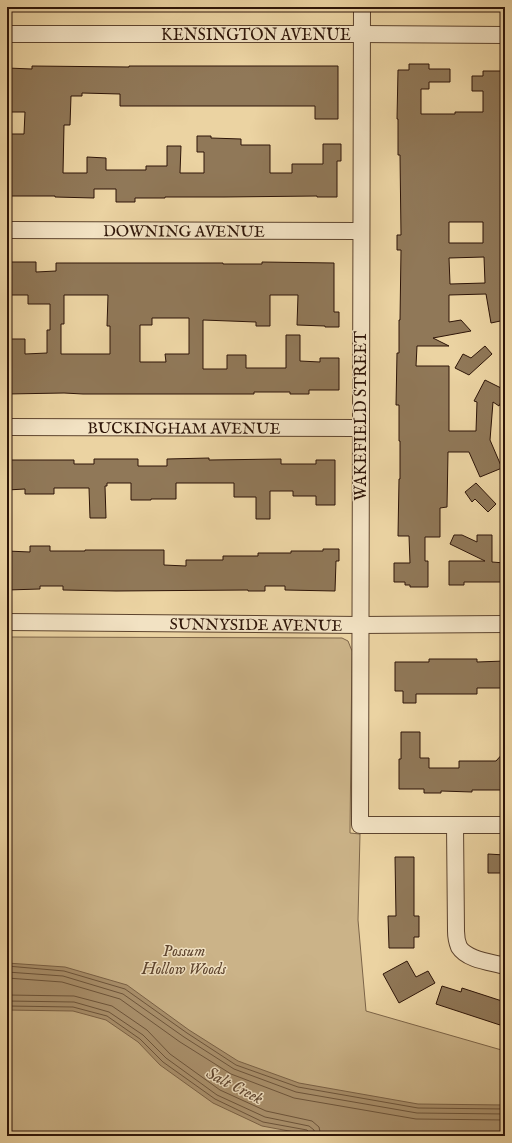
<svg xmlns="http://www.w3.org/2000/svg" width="512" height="1143" viewBox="0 0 512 1143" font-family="'IM FELL English',serif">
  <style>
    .green { fill: #cbb388; stroke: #7c6448 }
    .water { fill: #ab926e; stroke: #796045 }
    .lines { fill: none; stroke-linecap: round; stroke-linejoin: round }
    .shore { stroke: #6c543b; stroke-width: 1 }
    .building { fill: #907858; stroke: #2e1508; fill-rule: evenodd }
    .minor-casing { stroke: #5d442e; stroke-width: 18 }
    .minor { stroke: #f2e2c3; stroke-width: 16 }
    .labels { text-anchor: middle; stroke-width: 3; stroke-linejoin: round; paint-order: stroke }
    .street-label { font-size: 16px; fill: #2e1508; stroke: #f2e2c3 }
    .park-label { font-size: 16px; font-style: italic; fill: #5d442e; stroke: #f2e2c3 }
    .water-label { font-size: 17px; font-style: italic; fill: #604731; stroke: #f2e2c3 }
  </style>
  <rect width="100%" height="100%" fill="#ebd3a2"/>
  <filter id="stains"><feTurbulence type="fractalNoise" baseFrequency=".005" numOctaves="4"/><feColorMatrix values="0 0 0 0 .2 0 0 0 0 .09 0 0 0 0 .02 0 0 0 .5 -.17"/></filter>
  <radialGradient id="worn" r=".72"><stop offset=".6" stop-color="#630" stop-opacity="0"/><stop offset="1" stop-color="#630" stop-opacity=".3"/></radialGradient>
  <polygon class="green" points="7,637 342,638 348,641 352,651 350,833 360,834 358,920 366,1011 505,1051 505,1136 7,1136"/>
  <polygon class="water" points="7,963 65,967 127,985 189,1030 238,1061 299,1083 418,1104 505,1105 505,1136 316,1136 262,1126 213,1103 160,1065 138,1042 106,1020 73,1011 7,1010"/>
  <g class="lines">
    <g class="shore">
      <polyline points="7,966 64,971 125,989 187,1033 236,1065 298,1087 418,1108 505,1109"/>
      <polyline points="7,972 63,976 123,994 184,1037 234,1069 296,1092 417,1113 505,1114"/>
      <polyline points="7,978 62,982 120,999 180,1042 231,1074 294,1098 416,1119 505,1120"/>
      <polyline points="7,995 74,996 112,1006 147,1030 170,1054 220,1090 266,1111 312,1121 319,1127 321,1136"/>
      <polyline points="7,1001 74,1002 109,1012 143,1035 166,1058 217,1095 265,1117 309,1126 314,1130 315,1136"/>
      <polyline points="7,1006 73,1007 107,1016 140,1039 163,1062 215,1099 263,1122 307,1130 309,1132 310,1136"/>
    </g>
  </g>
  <g class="building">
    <path d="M409,64H429V69H450V82H429V89H421V114H455V112H483V91H472V76H483V71H505V91H503L502,163H504V199H505V218H503V238H505V252H503L504,272H505V284H502L505,304V320L491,323L486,294L449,295V322L461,320L471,331L433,338L449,346H417L416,366H449V431H476L477,402L474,401L485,380L505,390V394L499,406L493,402L490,440L502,468L480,477L469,452H448L447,507L440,508V537H425V561H428V587H410V585H405V582H394V563H410L409,536H398L399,479H400V441H399V405H396L397,353H399V320H400L401,250H397V235H401L400,155H398V119H397L398,70H409ZM449,222H483V243H449ZM484,257L485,283L450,284L449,258Z"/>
    <polygon points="32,66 129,67 129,66 338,66 338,119 315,119 315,106 120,106 120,94 82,93 82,96 71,96 70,125 64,125 63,173 87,173 87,157 106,158 106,170 146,170 146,166 167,166 167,146 181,146 180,173 204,173 204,152 197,152 197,136 211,136 211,138 241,139 241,145 270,145 270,173 292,173 292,164 323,164 323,144 341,144 341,161 337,161 337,197 317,197 317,196 224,197 165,197 165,198 135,198 135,202 116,202 116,189 94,189 94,198 55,197 55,196 7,196 7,134 24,134 25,112 7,112 7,68 32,69"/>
    <path d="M7,262H36V272L56,271V263H223V264H262V262L334,263V312H339V327H325V326L297,325L298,295H270V326H256V322L203,320V369H227V355H246V368H286V335H300V361L320,362V358H339V390H309V394H290V392H254V394H83L64,393L7,394V339H25V354L47,353V330H50V304H28V295H7ZM64,295H108L107,326H110V354H61V324H64ZM152,318H189V354H165L166,362H140V325H152Z"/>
    <polygon points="485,346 492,354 469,375 455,368 463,354 471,358"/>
    <polygon points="209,458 209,460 281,459 281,464 316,464 316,460 335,460 335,505 316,505 316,496 293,496 293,491 270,491 270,519 256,519 256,497 234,497 234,483 176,483 176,499 151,499 151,500 131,500 131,483 107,483 107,486 105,486 106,518 90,518 89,488 54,488 54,494 25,494 25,489 7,490 7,460 74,460 74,464 94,464 94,459 138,459 138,466 167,466 167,459"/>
    <polygon points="476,483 496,504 488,512 475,499 472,502 465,492"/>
    <polygon points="454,535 462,535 477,542 477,535 492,535 492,562 505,563 504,582 464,582 464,585 449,585 449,561 485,561 450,544"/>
    <polygon points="30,546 50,546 50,551 85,551 85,550 164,550 164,565 186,566 186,560 223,560 223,556 258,556 258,553 291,553 291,551 323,551 323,549 339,549 339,561 336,561 335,591 285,590 285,586 265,586 265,591 248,591 248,590 116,591 63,590 63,586 40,586 40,589 7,590 7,551 30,552"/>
    <polygon points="429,659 477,659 477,662 505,661 505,688 477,688 477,694 416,694 416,703 403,703 403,691 395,691 395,662 429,662"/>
    <polygon points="401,732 420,732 420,758 429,758 429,768 459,768 459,761 496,761 505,751 505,790 472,790 472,792 441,791 441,793 424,793 424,789 399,789 399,759 401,759"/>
    <polygon points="488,854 505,855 505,873 488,873"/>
    <polygon points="395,857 414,857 414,916 419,916 419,937 414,937 414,948 389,948 388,916 396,916"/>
    <polygon points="407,961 416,977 428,971 435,983 399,1003 383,974"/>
    <polygon points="442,986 461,992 462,988 505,1002 505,1009 500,1025 436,1004"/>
  </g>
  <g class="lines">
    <defs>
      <g id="minor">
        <polyline points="362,7 360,825 505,825"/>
        <path id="s1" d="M7,34H362L505,35"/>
        <path id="s2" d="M7,230L361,231"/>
        <path id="s3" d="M7,427L360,428"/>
        <path id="s4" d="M7,622L360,625L505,624"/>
        <path d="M455,825L456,931C456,936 457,942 459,947C467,960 491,962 505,966"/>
      </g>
    </defs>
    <use href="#minor" class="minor-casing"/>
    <use href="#minor" class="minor"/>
  </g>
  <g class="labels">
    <g class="street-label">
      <text dy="6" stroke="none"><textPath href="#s1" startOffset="249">KENSINGTON AVENUE</textPath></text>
      <text dy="6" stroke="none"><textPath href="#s2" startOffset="177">DOWNING AVENUE</textPath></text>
      <text transform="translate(360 416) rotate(-90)" y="6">WAKEFIELD STREET</text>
      <text dy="6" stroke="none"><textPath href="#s3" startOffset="177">BUCKINGHAM AVENUE</textPath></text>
      <text dy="6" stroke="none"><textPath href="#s4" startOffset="249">SUNNYSIDE AVENUE</textPath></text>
    </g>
    <g class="park-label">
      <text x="184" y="956">Possum<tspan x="184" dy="18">Hollow Woods</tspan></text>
    </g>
    <g class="water-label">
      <text transform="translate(235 1085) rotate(27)" y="6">Salt Creek</text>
    </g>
  </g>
  <rect width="512" height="1143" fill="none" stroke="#ebd3a2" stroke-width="24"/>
  <rect x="8" y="8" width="496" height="1127" fill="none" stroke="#2e1508" stroke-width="2"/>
  <rect x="12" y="12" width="488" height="1119" fill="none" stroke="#2e1508"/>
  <rect width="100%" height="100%" filter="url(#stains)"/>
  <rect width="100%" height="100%" fill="url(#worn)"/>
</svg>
